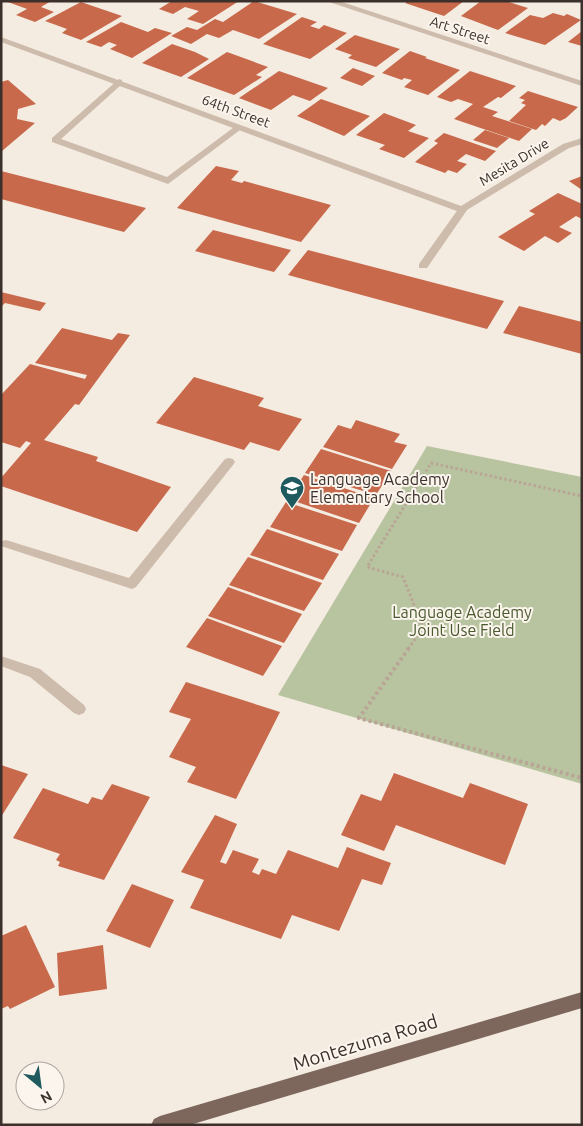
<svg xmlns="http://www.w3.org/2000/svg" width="583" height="1126" viewBox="0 0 583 1126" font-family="Ubuntu,sans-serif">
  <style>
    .green { fill: #b8c4a0 }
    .building { fill: #c8694b }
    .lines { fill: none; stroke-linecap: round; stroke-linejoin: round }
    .path-far1 { stroke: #b9a596; stroke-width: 3; stroke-dasharray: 2.5 2.5; stroke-linecap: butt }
    .path { stroke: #b9a596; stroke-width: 4; stroke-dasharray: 3 3; stroke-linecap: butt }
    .lane { fill: #cdbbac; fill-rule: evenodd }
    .street { fill: #cdbbac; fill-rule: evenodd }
    .primary { fill: #7d675c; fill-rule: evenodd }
    .labels { text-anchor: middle; stroke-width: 4; stroke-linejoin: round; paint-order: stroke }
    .far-street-label { font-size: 14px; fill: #3b302b; stroke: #fbf5ee }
    .poi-label { font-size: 16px; fill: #3b302b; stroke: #fbf5ee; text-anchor: start }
    .park-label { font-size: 16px; fill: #4a5a2e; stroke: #fbf5ee }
    .near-street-label { font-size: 19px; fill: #3b302b; stroke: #fbf5ee }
  </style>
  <rect width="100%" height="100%" fill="#f4ebe1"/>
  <polygon class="green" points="427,446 582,477 582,784 278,695"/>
  <g class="building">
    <polygon points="10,1 51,1 41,7 54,12 35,22 16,15 27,9 8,2"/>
    <polygon points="172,1 239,1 203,24 187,19 199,11 185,7 173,14 159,9"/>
    <polygon points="254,1 297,14 259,39 233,30 219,38 207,34 191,44 171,36 187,27 197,30 215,19 223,22"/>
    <polygon points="408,1 464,1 444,16 405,3"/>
    <polygon points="481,1 506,1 528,8 498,30 461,16"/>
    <polygon points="81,2 122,16 81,40 62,33 67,29 45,21"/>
    <polygon points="553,13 564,16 567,14 581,20 545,45 505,33 530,15 543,18"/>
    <polygon points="302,17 317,22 310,26 319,29 324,25 347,33 310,59 263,44"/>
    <polygon points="121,22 148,32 155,28 172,33 132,58 110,49 117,45 109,42 101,47 86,42"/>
    <polygon points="582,31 582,46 568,42"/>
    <polygon points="355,35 400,49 376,67 348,58 352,55 335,49"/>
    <polygon points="172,44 195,52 209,59 181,77 142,63"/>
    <polygon points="410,51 427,57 425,58 460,70 428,95 404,87 412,80 404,78 402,80 382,73"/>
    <polygon points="227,52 268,67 256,75 262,77 234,95 187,78"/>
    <polygon points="353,68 375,76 362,86 340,78"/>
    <polygon points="279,71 328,88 310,101 293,95 271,110 239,98"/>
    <polygon points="470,71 516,86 501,98 498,97 483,107 498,112 492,116 532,129 519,141 454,119 473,104 458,99 451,102 437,97"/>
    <polygon points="8,80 36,104 18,109 17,119 35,123 2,151 1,82"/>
    <polygon points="528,91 578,107 566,118 560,121 553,118 545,126 542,124 536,130 509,121 526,105 521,103 525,100 519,98"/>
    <polygon points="321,99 370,116 344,136 297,116"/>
    <polygon points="384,113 416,125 408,131 429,138 404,158 379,149 385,145 356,135"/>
    <polygon points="485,130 509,138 497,148 473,140"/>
    <polygon points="444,133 496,151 485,161 466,154 457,161 467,164 457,173 448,170 445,173 415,162 438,143 434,141"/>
    <polygon points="216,166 239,171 231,180 242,183 244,181 331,205 301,242 177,208"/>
    <polygon points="1,171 146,208 124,232 1,199"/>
    <polygon points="582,176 582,190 569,181"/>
    <polygon points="558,193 582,204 582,219 576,216 559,227 572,233 558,243 545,236 524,251 498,237 535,214 529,211"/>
    <polygon points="213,230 291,250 274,272 195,251"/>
    <polygon points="308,250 504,301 487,329 288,275"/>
    <polygon points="1,292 46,303 40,311 5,303 1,307"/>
    <polygon points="519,306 582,322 582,354 503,333"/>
    <polygon points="62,328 112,340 118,333 130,335 79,405 75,404 44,440 98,457 96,461 171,487 137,532 1,486 1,478 31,443 26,441 20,448 1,442 1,395 30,364 85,379 87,375 35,363"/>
    <polygon points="194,377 264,398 258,406 302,419 279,451 250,442 244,450 156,423"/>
    <polygon points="356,420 400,434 394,442 407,445 392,469 323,447 338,425 351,429"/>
    <polygon points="321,449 391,471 376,495 305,473"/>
    <polygon points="304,475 374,498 359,523 288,499"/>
    <polygon points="286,502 357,525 342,551 270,527"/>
    <polygon points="267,529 339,554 323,580 250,555"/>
    <polygon points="248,557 322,583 304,611 229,585"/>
    <polygon points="228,587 302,614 284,643 208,616"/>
    <polygon points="207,618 282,646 263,676 186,647"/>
    <polygon points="186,682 280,712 236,799 187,782 196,767 169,757 191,719 169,712"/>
    <polygon points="1,765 28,774 1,817"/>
    <polygon points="394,773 463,798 470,783 528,804 505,865 396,825 384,851 341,835 361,794 381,801"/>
    <polygon points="112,784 150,797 104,880 58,866 60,862 56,860 60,854 13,838 43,788 88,804 92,797 102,800"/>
    <polygon points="215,815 237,824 220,862 226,864 233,850 259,859 252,872 259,875 262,869 276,874 288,850 338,868 347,847 391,863 382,885 362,879 339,931 292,915 281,939 190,908 204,880 181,872"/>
    <polygon points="132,884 174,900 150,948 106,931"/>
    <polygon points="26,925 55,987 10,1009 8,1006 1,1009 1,936"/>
    <polygon points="103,945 107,989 59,996 57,953"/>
  </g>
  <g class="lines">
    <polyline class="path-far1" points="408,649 423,628 403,577 367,567 431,463 582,496"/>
    <polyline class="path" points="409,648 359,718 582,778"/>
    <g class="lane">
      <polygon points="119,79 122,80 122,84 61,139 167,177 237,125 244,127 168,184 52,142 52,138"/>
      <polygon points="462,207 467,210 427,268 419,268 419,264 459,208"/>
      <polygon points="229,458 233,459 235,462 233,465 136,587 132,589 1,546 2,541 6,540 129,578 225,459"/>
    </g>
    <g class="street">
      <polygon points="326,1 339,1 582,81 582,86"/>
      <polygon points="1,37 461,206 563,144 582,138 582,144 569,148 462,213 1,42"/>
      <polygon points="1,656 40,669 84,705 86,709 84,713 79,715 74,713 30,677 1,666"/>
    </g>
    <polygon class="primary" points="582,992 582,1008 190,1125 151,1125 154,1119 160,1116"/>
  </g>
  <defs>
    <symbol id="school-pin" viewBox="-11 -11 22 30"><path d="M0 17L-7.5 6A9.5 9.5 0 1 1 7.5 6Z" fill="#1f5a5e" stroke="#fbf5ee"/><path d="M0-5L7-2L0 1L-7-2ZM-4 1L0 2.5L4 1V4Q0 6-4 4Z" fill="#fff"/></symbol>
  </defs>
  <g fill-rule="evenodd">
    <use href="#school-pin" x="278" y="474" width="28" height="38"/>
  </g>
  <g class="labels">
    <g class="far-street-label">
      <text transform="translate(460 30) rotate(18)" y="5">Art Street</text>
      <text transform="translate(236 111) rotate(20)" y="5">64th Street</text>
      <text transform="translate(514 162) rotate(-31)" y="5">Mesita Drive</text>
    </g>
    <g class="poi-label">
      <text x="310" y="485">Language Academy<tspan x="310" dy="18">Elementary School</tspan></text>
    </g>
    <g class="park-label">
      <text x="462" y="618">Language Academy<tspan x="462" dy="18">Joint Use Field</tspan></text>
    </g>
    <g class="near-street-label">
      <text transform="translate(365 1042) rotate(-17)" y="7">Montezuma Road</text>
    </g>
  </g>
  <rect width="583" height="1126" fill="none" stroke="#3b302b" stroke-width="5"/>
  <g transform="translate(40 1086) rotate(151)"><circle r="24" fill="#fbf5ee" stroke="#aea6a0"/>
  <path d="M0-4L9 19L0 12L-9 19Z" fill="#1f5a5e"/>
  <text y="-8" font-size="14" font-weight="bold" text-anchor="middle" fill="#3b302b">N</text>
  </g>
</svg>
